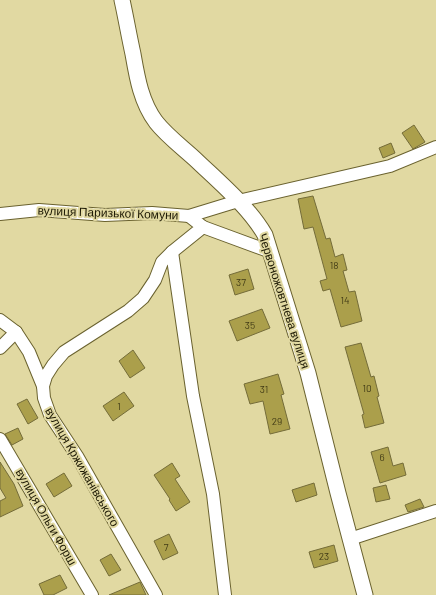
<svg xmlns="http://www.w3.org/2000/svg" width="436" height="595" viewBox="0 0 436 595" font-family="Barlow,sans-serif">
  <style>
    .building { fill: #ab9f4b; stroke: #746c39 }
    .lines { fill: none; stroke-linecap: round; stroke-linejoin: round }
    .minor-casing { stroke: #6a622f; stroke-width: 14 }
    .tertiary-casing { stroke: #6a622f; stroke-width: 17 }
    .minor { stroke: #fff; stroke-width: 12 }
    .tertiary { stroke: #fff; stroke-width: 15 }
    .labels { text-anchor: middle; stroke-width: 4; stroke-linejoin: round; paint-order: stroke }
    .number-label { font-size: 10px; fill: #413b16 }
    .street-label { font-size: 12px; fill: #1e1a05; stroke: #e1d9a2 }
  </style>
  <rect width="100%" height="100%" fill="#e1d9a2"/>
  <g class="building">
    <polygon points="414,125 425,142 413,149 402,133"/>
    <polygon points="391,143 395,153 383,158 379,148"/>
    <polygon points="313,196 326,239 330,238 335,257 343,254 347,270 343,271 349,292 355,291 362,321 341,327 330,289 323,291 320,281 327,279 313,227 304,229 298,199"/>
    <polygon points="248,269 254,289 235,295 229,275"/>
    <polygon points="262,309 270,328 237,341 229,321"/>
    <polygon points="361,343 371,377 374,376 379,396 377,397 384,423 365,428 362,415 364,414 345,347"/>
    <polygon points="133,350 145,368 130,378 119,361"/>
    <polygon points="278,374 284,394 281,395 290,429 270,434 263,401 250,404 244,384"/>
    <polygon points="124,392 134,406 113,421 103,406"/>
    <polygon points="27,399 38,418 28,424 17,404"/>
    <polygon points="18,428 23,439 12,445 5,434"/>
    <polygon points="388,447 393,466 403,463 406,475 380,483 371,452"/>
    <polygon points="0,462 14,484 23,506 0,517 0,501 6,498 0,488"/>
    <polygon points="172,463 180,476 175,479 190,502 176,511 169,500 170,499 154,475"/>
    <polygon points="64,473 72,486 54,497 46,484"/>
    <polygon points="314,483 317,495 296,502 292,490"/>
    <polygon points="386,485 390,499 376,502 373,488"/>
    <polygon points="420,499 424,507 408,512 405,505"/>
    <polygon points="169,534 178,553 163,560 154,541"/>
    <polygon points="334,545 338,561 314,568 309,552"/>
    <polygon points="111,554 121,570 109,576 100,560"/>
    <polygon points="60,575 67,588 53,595 44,595 39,584"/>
    <polygon points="140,582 146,595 109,595"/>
  </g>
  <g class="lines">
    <defs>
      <g id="minor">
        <polyline points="0,214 39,210 105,215 152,213 189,216 238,201 390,166 436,147"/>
        <polyline points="203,227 271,252"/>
        <polyline points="172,252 193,396 213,494 225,595"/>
        <polyline points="0,320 16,332 29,352 43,386"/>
        <polyline points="0,348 16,332"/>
        <polyline points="0,439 92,595"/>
        <polyline points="350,539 436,511"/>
        <polyline points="156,595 77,456 50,415 44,398 43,386 46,376 53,365 64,352 128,311 143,298 155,280 162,262 172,252 203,227 189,216"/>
      </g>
      <path id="tertiary" d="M122,0C126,18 129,36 133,54C137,77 141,102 156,122C167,136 182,147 195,159C219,182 249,207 265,235L308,373L338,493L365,595"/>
    </defs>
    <use href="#minor" class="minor-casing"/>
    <use href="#tertiary" class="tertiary-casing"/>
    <use href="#minor" class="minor"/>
    <use href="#tertiary" class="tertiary"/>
  </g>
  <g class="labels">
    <g class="number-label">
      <text x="334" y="269">18</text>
      <text x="241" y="286">37</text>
      <text x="345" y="304">14</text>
      <text x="250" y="329">35</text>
      <text x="367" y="392">10</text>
      <text x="264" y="393">31</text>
      <text x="119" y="410">1</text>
      <text x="277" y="425">29</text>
      <text x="382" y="461">6</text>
      <text x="166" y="551">7</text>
      <text x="324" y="560">23</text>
    </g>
    <g class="street-label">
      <text transform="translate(108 213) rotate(2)" y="4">вулиця Паризької Комуни</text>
      <text transform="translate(284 301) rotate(72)" y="4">Червоножовтнева вулиця</text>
      <text transform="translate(82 467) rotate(60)" y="4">вулиця Кржижанівського</text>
      <text transform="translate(46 517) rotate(60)" y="4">вулиця Ольги Форш</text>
    </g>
  </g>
</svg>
